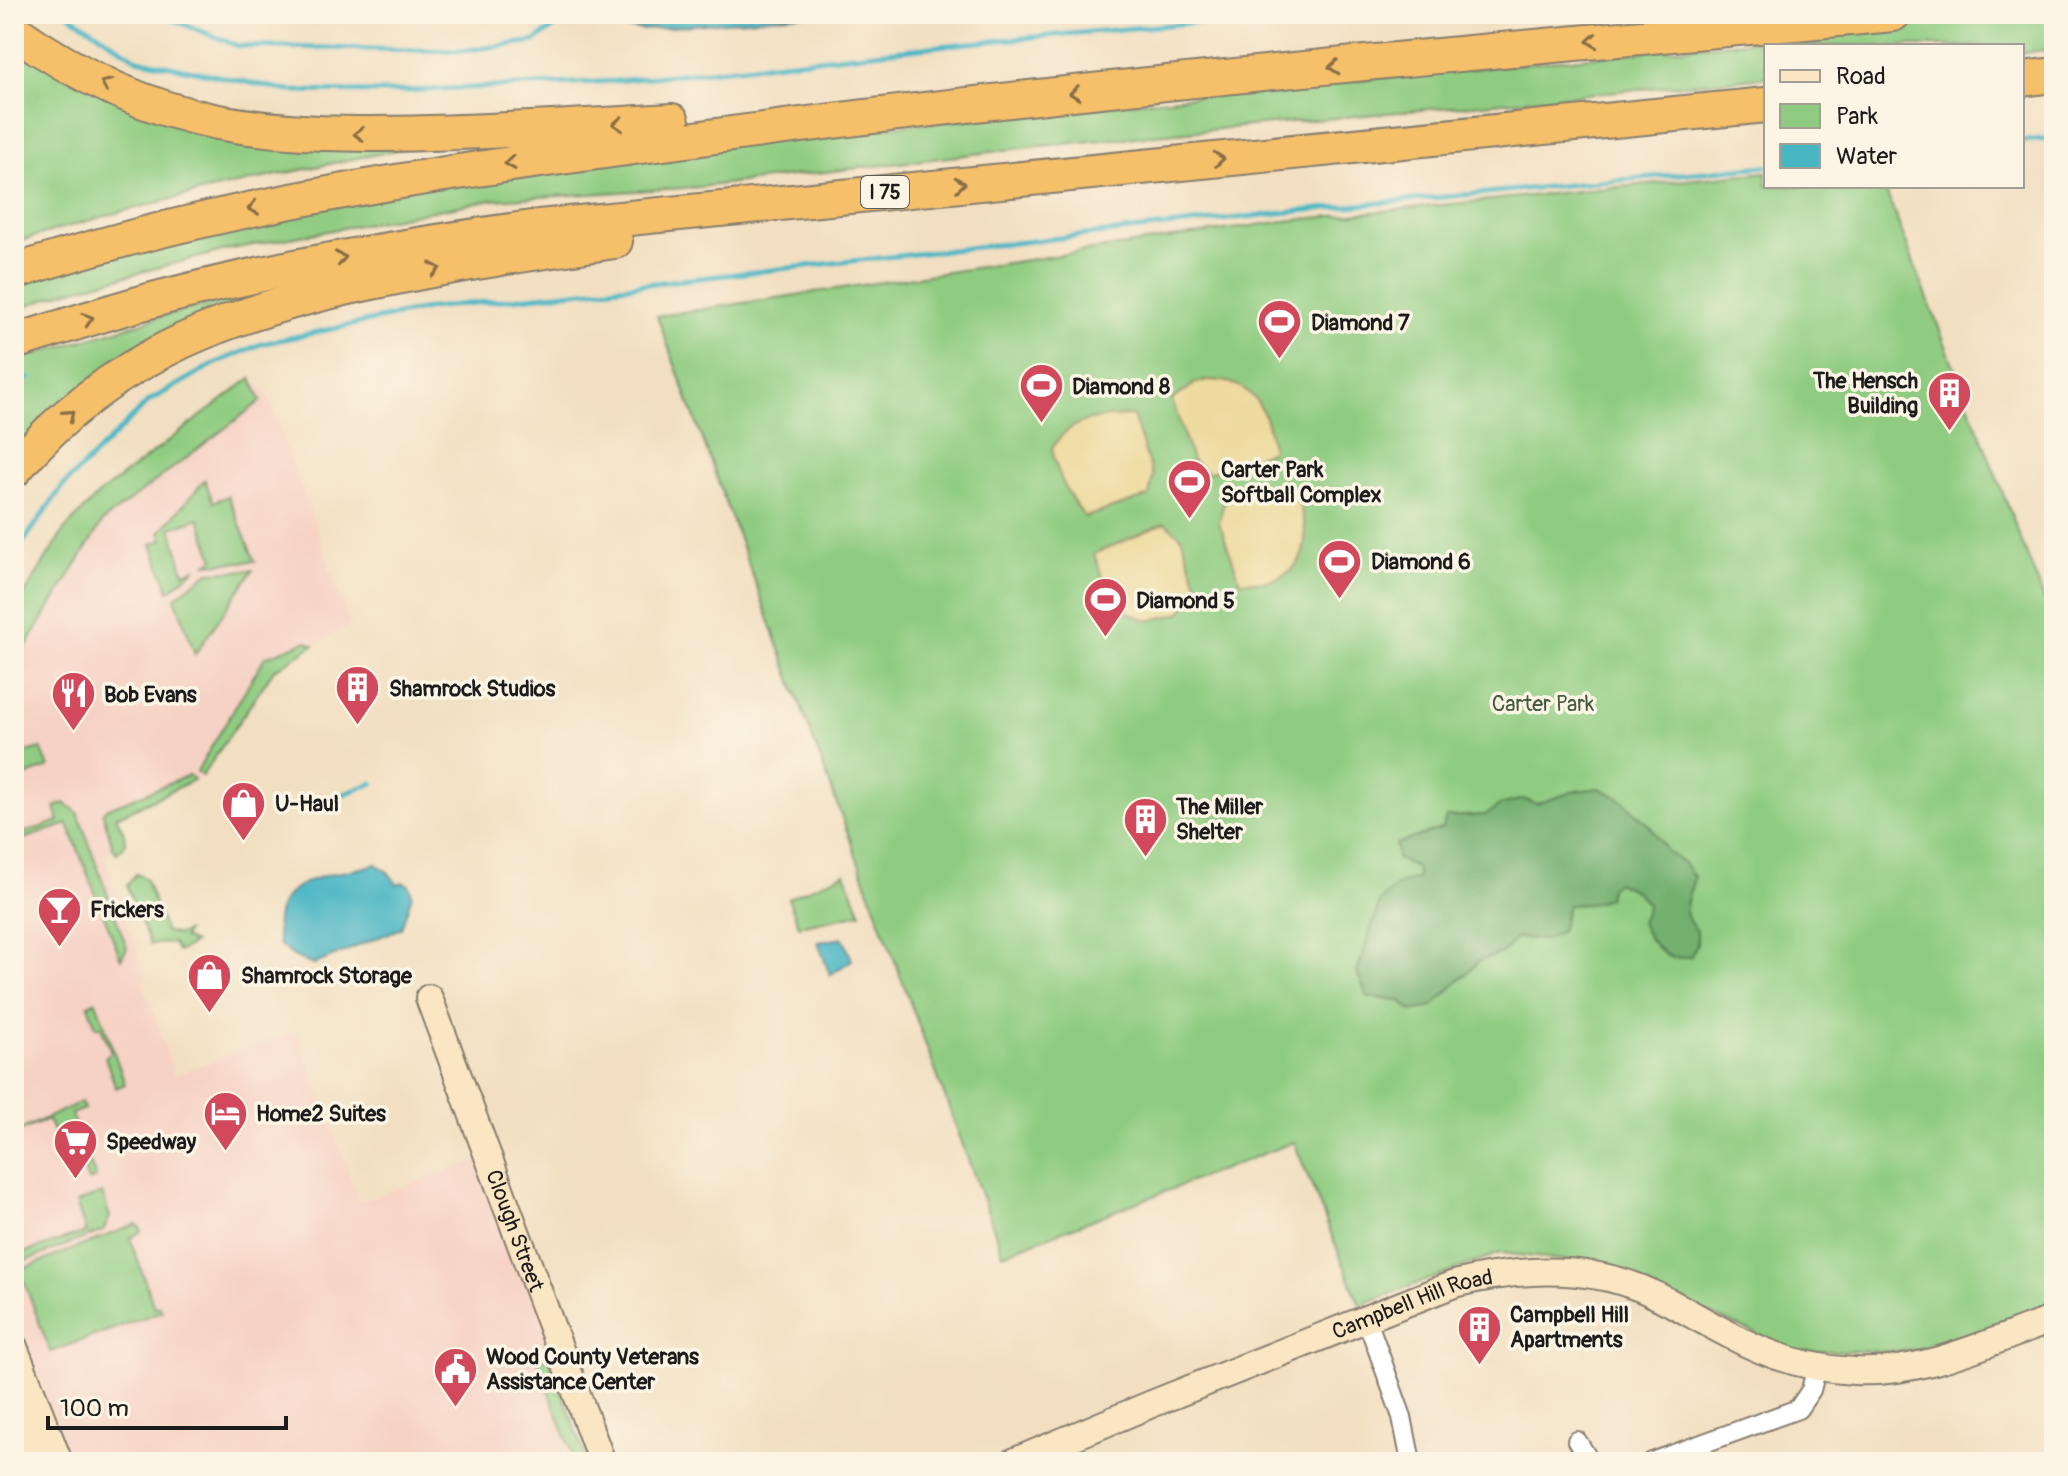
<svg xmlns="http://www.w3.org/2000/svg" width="2068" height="1476" viewBox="0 0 2068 1476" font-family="Pangolin,sans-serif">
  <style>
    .built { fill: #f6d2c4 }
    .green { fill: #8fcc81; stroke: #56744e; stroke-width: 2 }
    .forest { fill: #73b06f; stroke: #486646; stroke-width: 2 }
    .sand { fill: #eeda9e; stroke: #857b5d; stroke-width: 2 }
    .water { fill: #49b6c4; stroke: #326970; stroke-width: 2 }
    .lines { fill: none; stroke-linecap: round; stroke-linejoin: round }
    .stream { stroke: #49b6c4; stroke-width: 5 }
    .street-casing { stroke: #877e6e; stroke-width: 22 }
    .secondary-casing { stroke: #877e6e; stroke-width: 30 }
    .highway-casing { stroke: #877e6e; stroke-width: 38 }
    .street { stroke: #fff; stroke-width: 18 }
    .secondary { stroke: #fbe6c4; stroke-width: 26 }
    .highway { stroke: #f6c06b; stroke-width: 34 }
    .oneway { stroke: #896e44 }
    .labels { text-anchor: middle; stroke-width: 7; stroke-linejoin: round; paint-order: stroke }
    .shield { fill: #fcf5e5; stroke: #5f5d58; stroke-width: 2 }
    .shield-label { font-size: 20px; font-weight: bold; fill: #1c1c1c }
    .poi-label { font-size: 22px; font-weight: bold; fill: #1c1c1c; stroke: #fcf5e5; text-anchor: start }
    .park-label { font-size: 22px; fill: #445a3f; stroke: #fcf5e5 }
    .street-label { font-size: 22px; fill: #1c1c1c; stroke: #fcf5e5 }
  </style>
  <rect width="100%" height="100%" fill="#fcf5e5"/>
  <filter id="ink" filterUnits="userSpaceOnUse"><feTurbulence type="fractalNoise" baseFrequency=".0125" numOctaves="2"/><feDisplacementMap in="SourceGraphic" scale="16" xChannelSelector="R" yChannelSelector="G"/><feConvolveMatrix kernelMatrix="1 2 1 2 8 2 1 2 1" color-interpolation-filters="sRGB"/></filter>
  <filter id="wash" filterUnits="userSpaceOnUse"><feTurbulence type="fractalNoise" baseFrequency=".006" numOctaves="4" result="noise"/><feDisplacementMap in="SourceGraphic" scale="32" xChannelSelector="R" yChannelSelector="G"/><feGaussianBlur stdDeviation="1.8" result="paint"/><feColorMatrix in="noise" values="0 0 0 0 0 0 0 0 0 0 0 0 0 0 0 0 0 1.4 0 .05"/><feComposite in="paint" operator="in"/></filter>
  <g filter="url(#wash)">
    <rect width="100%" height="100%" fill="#f2dfc1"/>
    <polygon class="built" points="251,378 267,392 351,626 337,631 274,670 202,776 116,817 124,833 125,844 117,853 113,848 104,856 145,975 143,990 150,1001 174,1075 294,1032 298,1034 359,1202 487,1156 602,1462 59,1462 14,1347 14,611 64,530 99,494"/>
    <g class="green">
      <polygon points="2024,14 2054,14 2054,49 2022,53 2022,46 1766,46 1766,77 1040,146 700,187 491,200 227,250 68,291 14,310 14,273 482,167"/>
      <path d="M14,42L69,77L420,145C283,174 147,200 14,243Z"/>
      <polygon points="1766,172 1766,186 1884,186 2054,625 2054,1311 1931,1351 1796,1351 1589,1263 1500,1253 1360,1305 1294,1142 1003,1254 657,316 1284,221"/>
      <polygon points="228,300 231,308 14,447 14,361 163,316"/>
      <polygon points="251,378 261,401 103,521 14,666 14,611 64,530 99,494"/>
      <polygon points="205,480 213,502 228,496 255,561 207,564 214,559 199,518 171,528 184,573 196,568 169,591 152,544 163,540 160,532"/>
      <polygon points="253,570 195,654 175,597 209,572"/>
      <polygon points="307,641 314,645 274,670 202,776 197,771 265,657"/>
      <polygon points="41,748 49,767 14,780 14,756"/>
      <polygon points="190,775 194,780 116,817 124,833 125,844 117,853 113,848 103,813 106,809"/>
      <polygon points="65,803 78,813 127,948 121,959 68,824 14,842 14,836 59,821 55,807"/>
      <polygon points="845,873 861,913 799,926 788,898"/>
      <polygon points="136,874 145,878 165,931 178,935 186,932 183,938 194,943 178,952 173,943 150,944 127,886"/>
      <polygon points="96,1001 125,1084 116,1088 105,1057 111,1052 101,1027 96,1027 88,1005"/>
      <polygon points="81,1102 84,1109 71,1114 96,1178 88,1181 77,1152 71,1154 62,1135 56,1137 48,1120 14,1133"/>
      <polygon points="102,1193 110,1217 103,1231 17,1264 14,1256 86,1232 76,1203"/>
      <polygon points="137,1224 142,1231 130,1238 154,1307 159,1306 162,1311 50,1352 20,1270"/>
      <polygon points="549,1358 588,1462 575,1462 537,1359"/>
    </g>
    <path class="forest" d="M1600,788L1622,800L1651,827L1667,851L1684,863L1694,877C1689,901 1677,910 1697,931V945L1691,956C1665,964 1651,944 1641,923L1648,904L1635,891L1617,882L1610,888L1608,898L1590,904L1568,905L1561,931L1545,940L1516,938L1502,953L1479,961L1432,1007L1411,1011L1401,1001L1368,997L1357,973L1380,901L1397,885L1418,878L1416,867L1397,859L1396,844L1443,828L1446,817L1485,815L1500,805L1523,799L1537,804L1575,791Z"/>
    <g class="sand">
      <path d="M1209,380C1254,380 1268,410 1272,451L1208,473L1192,460L1172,400L1196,383Z"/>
      <path d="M1133,416L1153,476L1149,496L1085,517C1067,496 1057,475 1052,448C1071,417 1100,417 1133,416Z"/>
      <path d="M1287,480C1307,512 1321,567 1271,580C1262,583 1250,581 1240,581L1219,522L1224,502Z"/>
      <polygon points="1165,523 1181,536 1200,592 1180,613 1148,621 1112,605 1094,554"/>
    </g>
    <g class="water">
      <polygon points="591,14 811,14 641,30 602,24"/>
      <path d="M376,864L388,872L397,884L402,882L409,885L412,895L401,928L313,965L295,957L279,945C278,937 276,927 277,919C284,872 341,876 376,864Z"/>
      <polygon points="843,938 852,960 830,975 818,942"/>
    </g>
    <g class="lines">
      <g class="stream">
        <polyline points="68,14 137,59 289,91 385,92 616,81 948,45 1288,14"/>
        <polyline points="159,14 238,46 461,51 535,41 572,14"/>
        <polyline points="2022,141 2054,138"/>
        <polyline points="14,384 30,378"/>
        <polyline points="14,555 63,486 149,401 214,364 261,344 431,308 1318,209 1766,166"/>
        <polyline points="309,807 373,783"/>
      </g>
    </g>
  </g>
  <g filter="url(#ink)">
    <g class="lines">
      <defs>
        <g id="street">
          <polyline points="1367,1320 1402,1417 1411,1462"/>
          <polyline points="1577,1441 1590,1462"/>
          <polyline points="1652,1462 1798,1409 1811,1390 1817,1366"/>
        </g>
        <g id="secondary">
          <path id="s1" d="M429,998L602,1462"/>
          <polyline points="14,1347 59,1462"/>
          <polyline points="14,1414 32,1462"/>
          <path id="s2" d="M1013,1462L1154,1403L1454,1284C1515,1269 1580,1264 1640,1288C1672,1301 1701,1321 1732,1336C1769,1356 1812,1369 1854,1371C1923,1375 1991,1341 2054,1319"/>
        </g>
        <g id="highway">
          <path d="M14,31C75,74 145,108 218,122C287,135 359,135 429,133C510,131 591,126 672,121"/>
          <polyline points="2022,79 2054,75"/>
          <path d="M14,272C242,197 479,168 716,136C1107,84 1500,50 1893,14"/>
          <path d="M14,342C66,326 119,308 172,295C293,264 416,244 539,227L1766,105"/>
          <path d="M14,470C112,352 240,308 386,279C461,263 538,252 615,241"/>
        </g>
      </defs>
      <use href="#street" class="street-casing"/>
      <use href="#secondary" class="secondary-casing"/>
      <use href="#highway" class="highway-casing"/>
      <use href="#street" class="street"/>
      <use href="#secondary" class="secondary"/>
      <use href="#highway" class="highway"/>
    </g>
    <defs><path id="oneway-chevron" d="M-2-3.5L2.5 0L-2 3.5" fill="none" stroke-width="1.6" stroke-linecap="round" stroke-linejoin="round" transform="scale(2)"/></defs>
    <g class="oneway">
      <use href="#oneway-chevron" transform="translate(1592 41) rotate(175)"/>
      <use href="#oneway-chevron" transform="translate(1334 67) rotate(174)"/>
      <use href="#oneway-chevron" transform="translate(106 84) rotate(-154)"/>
      <use href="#oneway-chevron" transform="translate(1075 93) rotate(174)"/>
      <use href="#oneway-chevron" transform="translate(618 124) rotate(177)"/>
      <use href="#oneway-chevron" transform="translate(359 134) rotate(-179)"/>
      <use href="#oneway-chevron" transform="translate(1219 159) rotate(-6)"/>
      <use href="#oneway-chevron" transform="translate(510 163) rotate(172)"/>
      <use href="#oneway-chevron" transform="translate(960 184) rotate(-6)"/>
      <use href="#oneway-chevron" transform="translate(253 208) rotate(168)"/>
      <use href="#oneway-chevron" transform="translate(341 258) rotate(-12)"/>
      <use href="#oneway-chevron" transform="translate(435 269) rotate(-10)"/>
      <use href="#oneway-chevron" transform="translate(88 319) rotate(-17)"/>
      <use href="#oneway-chevron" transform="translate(69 415) rotate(-41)"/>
    </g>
  </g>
  <defs>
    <symbol id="stadium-pin" viewBox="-11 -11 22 30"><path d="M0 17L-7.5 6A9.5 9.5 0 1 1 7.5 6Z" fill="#d1495b" stroke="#fcf5e5"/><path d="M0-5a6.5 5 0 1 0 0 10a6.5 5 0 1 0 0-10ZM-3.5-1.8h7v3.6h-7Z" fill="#fff"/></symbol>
    <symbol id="building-pin" viewBox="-11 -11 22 30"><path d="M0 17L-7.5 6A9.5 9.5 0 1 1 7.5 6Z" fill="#d1495b" stroke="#fcf5e5"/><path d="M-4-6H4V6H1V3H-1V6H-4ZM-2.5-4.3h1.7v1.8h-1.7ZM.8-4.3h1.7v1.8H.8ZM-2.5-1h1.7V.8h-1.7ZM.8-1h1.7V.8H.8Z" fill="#fff"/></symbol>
    <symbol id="restaurant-pin" viewBox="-11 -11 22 30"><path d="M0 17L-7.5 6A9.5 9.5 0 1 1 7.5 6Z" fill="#d1495b" stroke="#fcf5e5"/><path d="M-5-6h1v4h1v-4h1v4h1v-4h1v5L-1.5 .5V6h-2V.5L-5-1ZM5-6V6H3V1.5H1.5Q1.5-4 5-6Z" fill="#fff"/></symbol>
    <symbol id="shop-pin" viewBox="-11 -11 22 30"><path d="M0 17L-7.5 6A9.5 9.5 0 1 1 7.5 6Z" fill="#d1495b" stroke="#fcf5e5"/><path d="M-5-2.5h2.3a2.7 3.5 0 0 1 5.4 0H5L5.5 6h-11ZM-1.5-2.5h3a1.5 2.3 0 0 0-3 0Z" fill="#fff"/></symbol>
    <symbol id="bar-pin" viewBox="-11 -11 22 30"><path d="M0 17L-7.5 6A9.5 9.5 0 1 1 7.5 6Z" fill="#d1495b" stroke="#fcf5e5"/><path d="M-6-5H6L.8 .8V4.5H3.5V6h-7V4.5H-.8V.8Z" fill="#fff"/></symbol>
    <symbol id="hotel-pin" viewBox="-11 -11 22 30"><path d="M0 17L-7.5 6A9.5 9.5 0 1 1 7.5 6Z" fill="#d1495b" stroke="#fcf5e5"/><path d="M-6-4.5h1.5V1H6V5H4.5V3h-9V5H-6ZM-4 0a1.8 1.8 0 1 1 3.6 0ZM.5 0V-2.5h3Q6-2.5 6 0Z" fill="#fff"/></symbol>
    <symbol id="supermarket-pin" viewBox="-11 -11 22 30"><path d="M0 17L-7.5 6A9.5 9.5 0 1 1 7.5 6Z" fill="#d1495b" stroke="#fcf5e5"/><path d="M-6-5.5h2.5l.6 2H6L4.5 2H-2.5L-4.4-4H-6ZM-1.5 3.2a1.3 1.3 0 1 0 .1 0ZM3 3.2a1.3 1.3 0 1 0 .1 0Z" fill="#fff"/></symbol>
    <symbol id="civic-pin" viewBox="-11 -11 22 30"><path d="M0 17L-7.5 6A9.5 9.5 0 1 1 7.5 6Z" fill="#d1495b" stroke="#fcf5e5"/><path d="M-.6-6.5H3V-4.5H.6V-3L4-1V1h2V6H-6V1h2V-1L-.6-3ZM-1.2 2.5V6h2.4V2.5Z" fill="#fff"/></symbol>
  </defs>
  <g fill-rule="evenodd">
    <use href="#stadium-pin" x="1254" y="296" width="51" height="69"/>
    <use href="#stadium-pin" x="1016" y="360" width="51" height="69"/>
    <use href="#building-pin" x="1924" y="368" width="51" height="69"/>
    <use href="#stadium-pin" x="1164" y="456" width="51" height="69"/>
    <use href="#stadium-pin" x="1314" y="536" width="51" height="69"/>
    <use href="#stadium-pin" x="1080" y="574" width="51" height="69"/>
    <use href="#building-pin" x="332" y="662" width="51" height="69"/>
    <use href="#restaurant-pin" x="48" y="668" width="51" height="69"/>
    <use href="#shop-pin" x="218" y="778" width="51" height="69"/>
    <use href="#building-pin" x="1120" y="794" width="51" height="69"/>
    <use href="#bar-pin" x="34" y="884" width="51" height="69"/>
    <use href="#shop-pin" x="184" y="950" width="51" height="69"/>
    <use href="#hotel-pin" x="200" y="1088" width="51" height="69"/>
    <use href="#supermarket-pin" x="50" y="1116" width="51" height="69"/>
    <use href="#building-pin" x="1454" y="1302" width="51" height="69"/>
    <use href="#civic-pin" x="430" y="1344" width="51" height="69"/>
  </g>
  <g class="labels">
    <rect class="shield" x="861" y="176" width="48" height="32" rx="6"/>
    <g class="shield-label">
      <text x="885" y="199">I 75</text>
    </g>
    <g class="poi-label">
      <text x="1311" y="330">Diamond 7</text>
      <text x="1918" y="388" text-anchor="end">The Hensch<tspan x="1918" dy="25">Building</tspan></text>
      <text x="1072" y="394">Diamond 8</text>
      <text x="1221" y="477">Carter Park<tspan x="1221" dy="25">Softball Complex</tspan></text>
      <text x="1371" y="569">Diamond 6</text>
      <text x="1136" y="608">Diamond 5</text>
      <text x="389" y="696">Shamrock Studios</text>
      <text x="104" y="702">Bob Evans</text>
      <text x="275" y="811">U-Haul</text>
      <text x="1176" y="814">The Miller<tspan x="1176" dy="25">Shelter</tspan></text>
      <text x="90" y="917">Frickers</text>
      <text x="241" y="983">Shamrock Storage</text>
      <text x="256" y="1121">Home2 Suites</text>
      <text x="106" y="1149">Speedway</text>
      <text x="1510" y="1322">Campbell Hill<tspan x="1510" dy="25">Apartments</tspan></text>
      <text x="486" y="1364">Wood County Veterans<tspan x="486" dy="25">Assistance Center</tspan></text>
    </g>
    <g class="park-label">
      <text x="1543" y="711">Carter Park</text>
    </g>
    <g class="street-label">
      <text dy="8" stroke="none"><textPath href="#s1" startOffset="248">Clough Street</textPath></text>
      <text dy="8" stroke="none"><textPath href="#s2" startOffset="430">Campbell Hill Road</textPath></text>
    </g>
  </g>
  <rect width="2068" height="1476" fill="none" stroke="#fcf5e5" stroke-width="48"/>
  <rect x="1764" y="44" width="260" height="144" fill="#fcf5e5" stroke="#a29e95" stroke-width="2"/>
  <rect x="1780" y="70" width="40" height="12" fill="#fbe6c4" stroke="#a29e95" stroke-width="2"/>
  <text x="1836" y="84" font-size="24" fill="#1c1c1c">Road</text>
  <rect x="1780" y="104" width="40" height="24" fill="#8fcc81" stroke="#a29e95" stroke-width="2"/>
  <text x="1836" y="124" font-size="24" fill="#1c1c1c">Park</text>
  <rect x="1780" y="144" width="40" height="24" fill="#49b6c4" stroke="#a29e95" stroke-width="2"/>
  <text x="1836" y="164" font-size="24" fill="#1c1c1c">Water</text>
  <path d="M48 1416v12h238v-12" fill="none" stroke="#1c1c1c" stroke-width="4"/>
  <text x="60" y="1416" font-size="24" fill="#1c1c1c" stroke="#fcf5e5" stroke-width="6" paint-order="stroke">100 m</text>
</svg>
